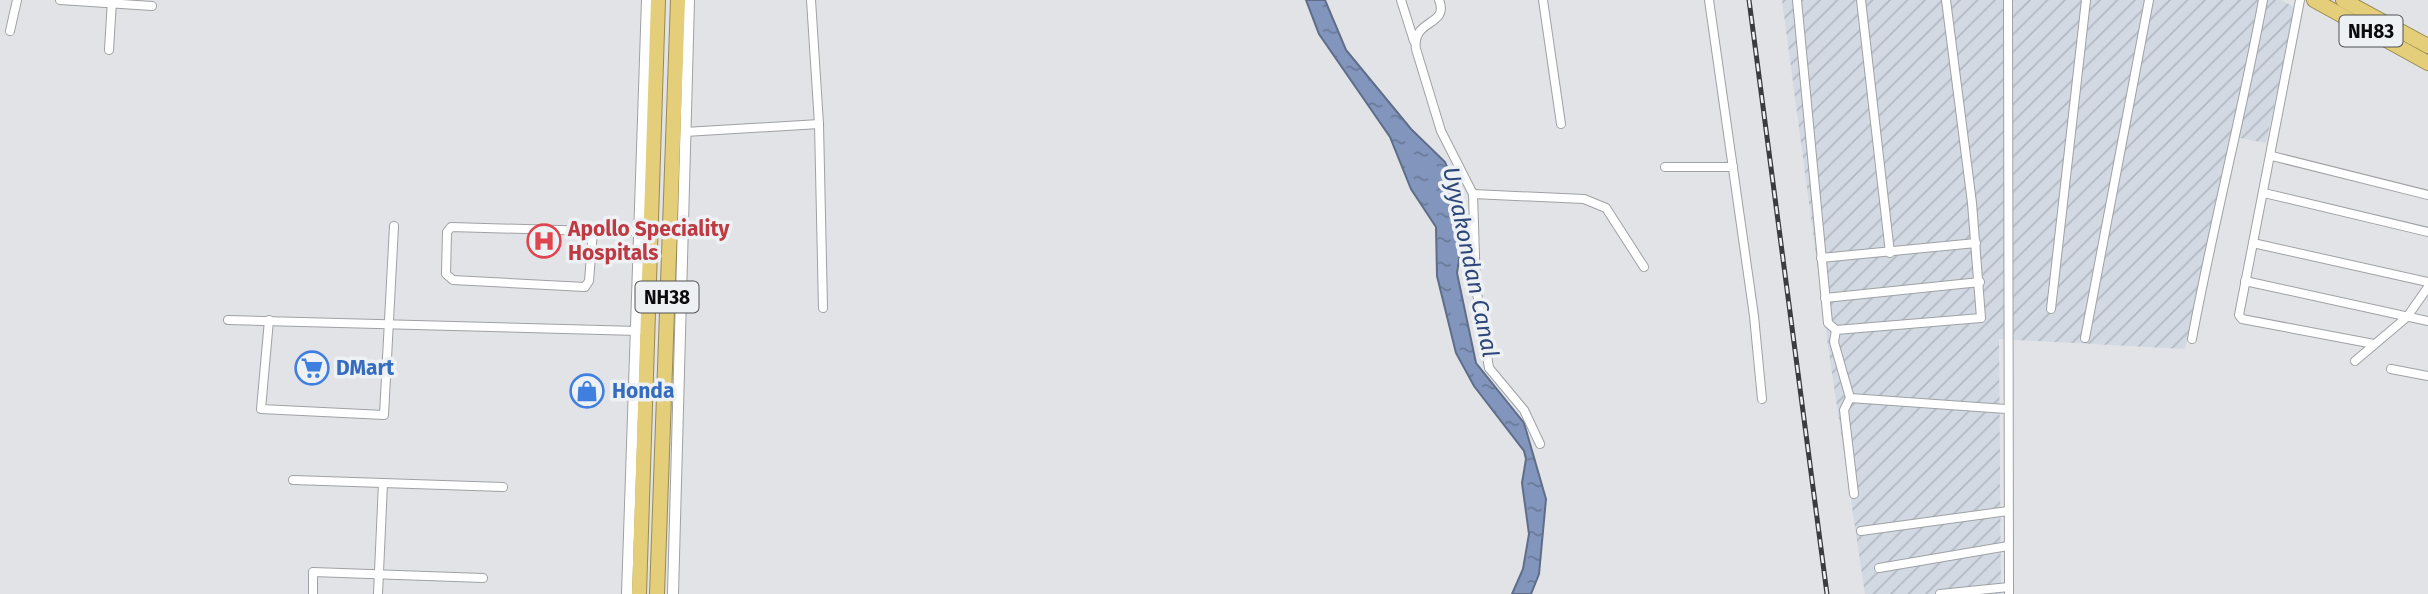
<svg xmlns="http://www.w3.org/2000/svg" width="2428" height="594" viewBox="0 0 2428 594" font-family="'Fira Sans',sans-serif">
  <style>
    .industrial { fill: url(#industrial-furrows) }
    .water { fill: url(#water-ripples); stroke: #5f6d88; stroke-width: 2 }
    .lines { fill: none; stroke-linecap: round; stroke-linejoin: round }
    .street-casing { stroke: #9fa1a4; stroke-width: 10 }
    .secondary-casing { stroke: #9fa1a4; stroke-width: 12 }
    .highway-casing { stroke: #988a54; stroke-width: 16 }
    .street { stroke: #fff; stroke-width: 8 }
    .secondary { stroke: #fff; stroke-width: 10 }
    .highway { stroke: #e4ce79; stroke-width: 14 }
    .rail-casing { stroke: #3c3c3f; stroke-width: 5 }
    .rail { stroke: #eef1f4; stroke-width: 2.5; stroke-dasharray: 8; stroke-linecap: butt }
    .labels { text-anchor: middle; stroke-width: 7; stroke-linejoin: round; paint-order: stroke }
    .shield { fill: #eef1f4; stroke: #505153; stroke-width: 2 }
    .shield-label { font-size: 19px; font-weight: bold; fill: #0c0c0e }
    .health-label { font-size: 21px; font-weight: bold; fill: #be3a42; stroke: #eef1f4; text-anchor: start }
    .shop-label { font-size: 21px; font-weight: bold; fill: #366cbe; stroke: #eef1f4; text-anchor: start }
    .water-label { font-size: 23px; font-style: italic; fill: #2c4679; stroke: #eef1f4 }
  </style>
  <defs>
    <pattern id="industrial-furrows" width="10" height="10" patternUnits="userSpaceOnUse" patternTransform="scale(1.75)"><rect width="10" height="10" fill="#d2d9e3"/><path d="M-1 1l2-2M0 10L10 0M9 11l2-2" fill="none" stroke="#b3b9c2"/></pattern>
    <pattern id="water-ripples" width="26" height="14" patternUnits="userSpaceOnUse" patternTransform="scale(1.75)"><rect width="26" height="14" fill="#8296bd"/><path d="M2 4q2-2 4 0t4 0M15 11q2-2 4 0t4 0" fill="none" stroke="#697998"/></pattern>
  </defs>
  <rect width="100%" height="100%" fill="#e1e3e7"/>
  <polygon class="industrial" points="1782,0 2281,0 2296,8 2266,143 2230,136 2185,349 1999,339 2001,594 1865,594 1829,353"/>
  <polygon class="water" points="1306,0 1325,0 1346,50 1411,129 1445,162 1459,194 1461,245 1457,273 1476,363 1524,423 1546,499 1539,574 1531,594 1512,594 1523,569 1529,534 1522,483 1526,459 1524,451 1474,386 1456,353 1437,276 1436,227 1411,189 1390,137 1319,34"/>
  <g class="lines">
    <defs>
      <g id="street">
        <polyline points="60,0 152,6"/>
        <polyline points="811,0 819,124 823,308"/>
        <polyline points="1401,0 1414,41"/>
        <path d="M1439,0C1450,26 1411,19 1416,49L1441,131L1473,194L1476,287L1489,368L1524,410L1540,444"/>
        <polyline points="1543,0 1561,124"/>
        <polyline points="1709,0 1754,316 1762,399"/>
        <polyline points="1797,0 1828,323 1836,330 1981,318 1972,203 1946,0"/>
        <polyline points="1861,0 1890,253"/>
        <polyline points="2008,0 2009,594"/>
        <polyline points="2300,0 2239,315 2242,319 2374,344"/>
        <polyline points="10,31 17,0"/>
        <polyline points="109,50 112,0"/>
        <polyline points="685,132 819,124"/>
        <polyline points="2272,156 2428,195"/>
        <polyline points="1665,167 1733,167"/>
        <polyline points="2264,193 2428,232"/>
        <polyline points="1473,194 1584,199 1606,208 1644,267"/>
        <polyline points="593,231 451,227 447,232 446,274 453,280 585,287 589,281 593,231 641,231"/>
        <polyline points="2253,243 2428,282"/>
        <polyline points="1821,258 1976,243"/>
        <polyline points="2245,281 2428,321"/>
        <polyline points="1825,298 1980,282"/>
        <polyline points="2051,309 2086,0"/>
        <polyline points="228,320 638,331"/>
        <polyline points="269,320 261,409 384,415 394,226"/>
        <polyline points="1836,330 1834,342 1850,398"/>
        <polyline points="2085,338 2149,0"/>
        <path d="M2192,339C2213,225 2242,114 2263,0"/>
        <polyline points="2355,361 2407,317 2428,287"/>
        <polyline points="2391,369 2428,376"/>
        <polyline points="293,480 503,487"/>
        <polyline points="1854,494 1844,410 1850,398 2006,409"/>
        <polyline points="1861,531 2008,511"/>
        <polyline points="1879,568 2008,546"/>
        <polyline points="313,594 313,572 483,578"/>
        <polyline points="378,594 383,483"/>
        <polyline points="1940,594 2009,587"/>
      </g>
      <g id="secondary">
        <polyline points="627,594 647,0"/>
        <polyline points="673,594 689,0"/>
      </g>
      <g id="highway">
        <polyline points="2314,0 2428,63"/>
        <polyline points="2343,0 2428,46"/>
        <polyline points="639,594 658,0"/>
        <polyline points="657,594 678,0"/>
      </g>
    </defs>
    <use href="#street" class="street-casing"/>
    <use href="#secondary" class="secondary-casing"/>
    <use href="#highway" class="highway-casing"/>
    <use href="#street" class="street"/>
    <use href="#secondary" class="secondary"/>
    <use href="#highway" class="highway"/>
    <defs>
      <polyline id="rail" points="1749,0 1827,594"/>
    </defs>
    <use href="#rail" class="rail-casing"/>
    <use href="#rail" class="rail"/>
  </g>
  <defs>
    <symbol id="hospital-ring" viewBox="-11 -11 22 22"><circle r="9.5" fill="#eef1f4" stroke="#e0444e" stroke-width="1.5"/><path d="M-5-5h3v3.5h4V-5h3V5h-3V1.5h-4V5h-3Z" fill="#e0444e"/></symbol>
    <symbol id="supermarket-ring" viewBox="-11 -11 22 22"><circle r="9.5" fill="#eef1f4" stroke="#3f7fe0" stroke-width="1.5"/><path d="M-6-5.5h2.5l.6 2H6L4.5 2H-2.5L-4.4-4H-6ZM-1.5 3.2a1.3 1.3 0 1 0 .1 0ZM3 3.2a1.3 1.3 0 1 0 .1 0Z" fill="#3f7fe0"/></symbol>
    <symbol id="shop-ring" viewBox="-11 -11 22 22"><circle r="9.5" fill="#eef1f4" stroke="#3f7fe0" stroke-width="1.5"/><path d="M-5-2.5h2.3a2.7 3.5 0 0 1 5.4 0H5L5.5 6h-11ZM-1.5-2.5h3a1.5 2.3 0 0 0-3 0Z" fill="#3f7fe0"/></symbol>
  </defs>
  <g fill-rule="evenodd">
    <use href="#hospital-ring" x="525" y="222" width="38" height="38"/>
    <use href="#supermarket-ring" x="293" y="349" width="38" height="38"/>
    <use href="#shop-ring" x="568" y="372" width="38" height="38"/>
  </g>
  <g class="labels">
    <g class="shield">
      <rect x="2339.5" y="15.5" width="63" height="31" rx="5"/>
      <rect x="635.5" y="281.5" width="63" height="31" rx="5"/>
    </g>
    <g class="shield-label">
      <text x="2371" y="38">NH83</text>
      <text x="667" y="304">NH38</text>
    </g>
    <g class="health-label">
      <text x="568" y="236">Apollo Speciality<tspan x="568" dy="24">Hospitals</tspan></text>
    </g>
    <g class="shop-label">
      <text x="336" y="375">DMart</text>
      <text x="612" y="398">Honda</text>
    </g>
    <g class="water-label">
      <text transform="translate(1471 262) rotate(78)" y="8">Uyyakondan Canal</text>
    </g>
  </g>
</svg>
